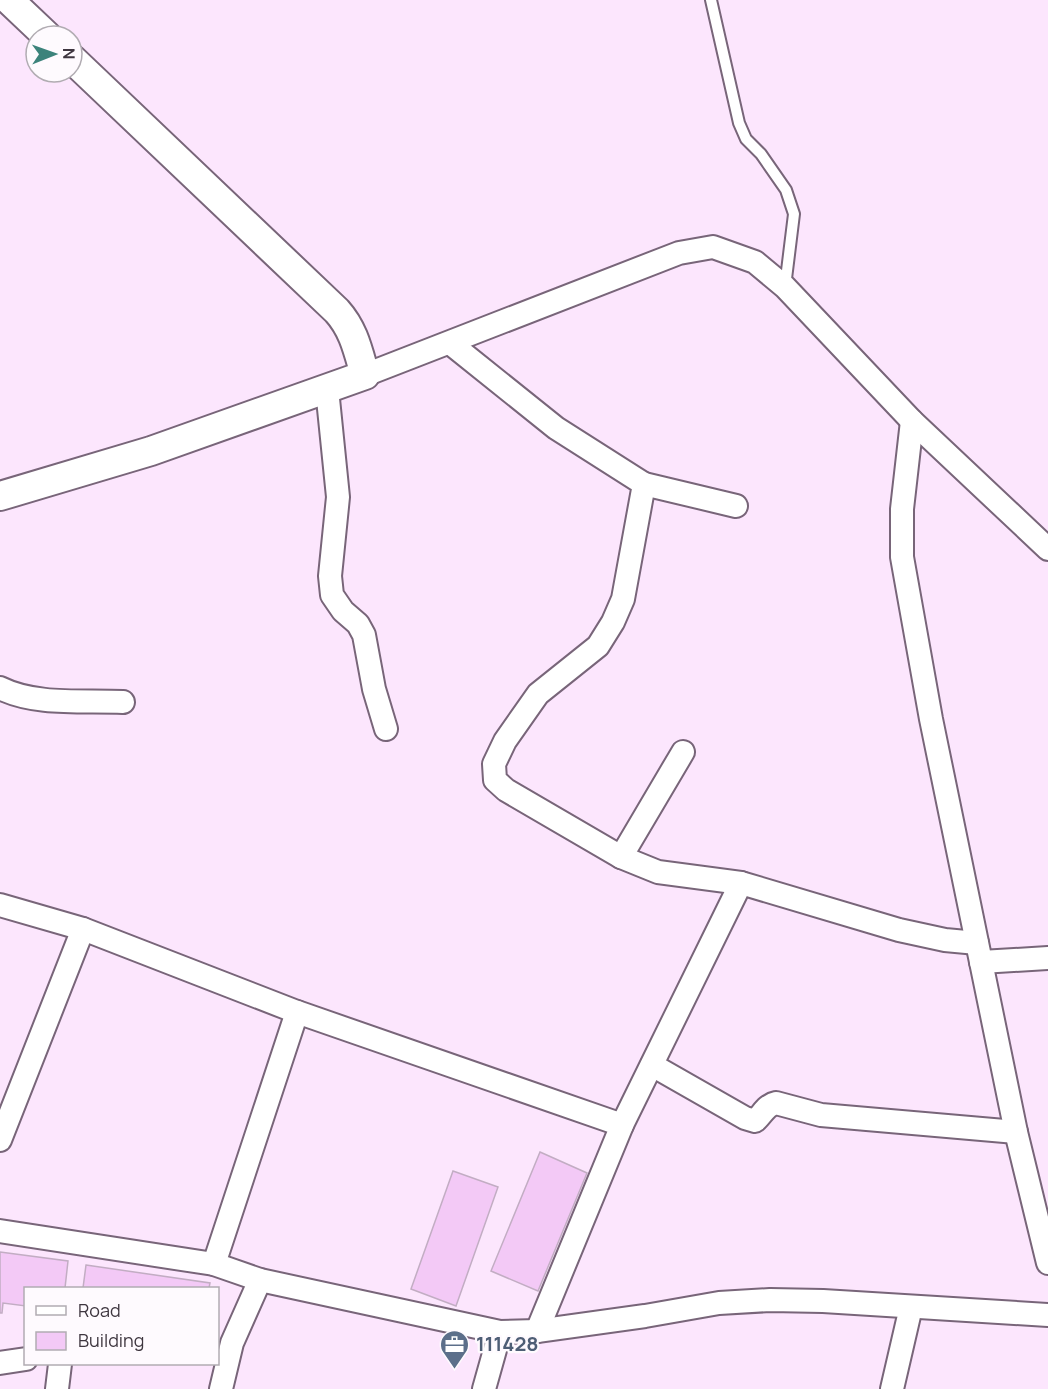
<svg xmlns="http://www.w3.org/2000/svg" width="1048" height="1389" viewBox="0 0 1048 1389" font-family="Manrope,sans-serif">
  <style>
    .building { fill: #f3c9f6; stroke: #c2adc3; stroke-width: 1.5 }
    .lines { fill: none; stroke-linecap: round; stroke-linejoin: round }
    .service-casing { stroke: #786579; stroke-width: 14 }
    .minor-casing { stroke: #786579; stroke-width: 26 }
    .tertiary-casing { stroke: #786579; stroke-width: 32 }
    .service { stroke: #fff; stroke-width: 10 }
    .minor { stroke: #fff; stroke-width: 22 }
    .tertiary { stroke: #fff; stroke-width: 28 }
    .labels { text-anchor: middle; stroke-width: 4.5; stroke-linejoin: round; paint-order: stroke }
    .service-label { font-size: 20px; font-weight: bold; fill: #4e5e75; stroke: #fefafe; text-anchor: start }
  </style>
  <rect width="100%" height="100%" fill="#fce6fd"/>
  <g class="building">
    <polygon points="540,1152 587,1173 538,1291 491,1271"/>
    <polygon points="453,1171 498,1187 456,1306 411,1289"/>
    <polygon points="0,1252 68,1261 65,1288 26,1288 26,1306 3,1303 2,1313 0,1313"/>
    <polygon points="86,1265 210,1283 209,1288 83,1288"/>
  </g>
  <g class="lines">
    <defs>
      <polyline id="service" points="711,0 739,123 746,139 761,154 786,190 794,214 785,287"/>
      <g id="minor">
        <polyline points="450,343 556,428 644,484 623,599 613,622 598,646 538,694 505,741 494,764 495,780 506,790 621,857 658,872 741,883 899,930 945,940 977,943"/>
        <polyline points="365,375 679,253 713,247 755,262 785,287 912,421 1048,549"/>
        <polyline points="327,389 338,497 330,576 332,595 343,611 358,624 364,635 374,689 386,729"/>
        <polyline points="912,421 902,509 902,557 931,719 1016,1132 1048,1263"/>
        <polyline points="644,484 736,506"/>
        <path d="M0,688C36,706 84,700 123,702"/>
        <polyline points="621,857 683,752"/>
        <polyline points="0,905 83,929 297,1012 214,1264 260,1280 500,1332 484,1389"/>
        <polyline points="981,962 1048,958"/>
        <polyline points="297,1012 622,1125"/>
        <path d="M652,1065L745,1118L755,1121C762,1115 766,1105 776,1103L821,1115L1016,1132"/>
        <polyline points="0,1140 83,929"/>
        <polyline points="0,1231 214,1264"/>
        <polyline points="537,1331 622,1125 741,883"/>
        <polyline points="500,1332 537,1331 645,1316 719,1303 770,1300 823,1301 1048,1315"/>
        <polyline points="0,1363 26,1359"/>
        <polyline points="57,1389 60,1364"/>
        <polyline points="221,1389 232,1343 260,1280"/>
        <polyline points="892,1389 911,1307"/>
      </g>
      <g id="tertiary">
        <polyline points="9,0 47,36"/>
        <path d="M0,496L151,451L365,375C358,351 354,330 337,311L72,59"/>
      </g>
    </defs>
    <use href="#service" class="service-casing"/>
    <use href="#minor" class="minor-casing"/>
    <use href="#tertiary" class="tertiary-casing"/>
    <use href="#service" class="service"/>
    <use href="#minor" class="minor"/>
    <use href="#tertiary" class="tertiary"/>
  </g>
  <defs>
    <symbol id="office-pin" viewBox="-11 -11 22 30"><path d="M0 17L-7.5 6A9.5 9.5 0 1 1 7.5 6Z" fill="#5c6f8a" stroke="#fefafe"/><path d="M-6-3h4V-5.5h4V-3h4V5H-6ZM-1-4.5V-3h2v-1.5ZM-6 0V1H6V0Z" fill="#fff"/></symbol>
  </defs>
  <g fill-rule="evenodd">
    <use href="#office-pin" x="438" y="1328" width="33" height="45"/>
  </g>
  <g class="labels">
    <g class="service-label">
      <text x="476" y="1351">111428</text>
    </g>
  </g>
  <rect x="24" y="1287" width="195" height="78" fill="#fefafe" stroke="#b1acb2" stroke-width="1.5"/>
  <rect x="36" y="1306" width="30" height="9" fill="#ffffff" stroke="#b1acb2" stroke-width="1.5"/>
  <text x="78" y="1317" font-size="18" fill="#3e363f">Road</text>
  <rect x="36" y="1332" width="30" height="18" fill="#f3c9f6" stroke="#b1acb2" stroke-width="1.5"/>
  <text x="78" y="1347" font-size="18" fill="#3e363f">Building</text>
  <g transform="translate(54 54) rotate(89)"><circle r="28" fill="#fefafe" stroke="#b1acb2" stroke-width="1.5"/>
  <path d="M0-4.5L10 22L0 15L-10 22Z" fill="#3c837b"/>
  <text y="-9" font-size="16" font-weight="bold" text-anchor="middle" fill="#3e363f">N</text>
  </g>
</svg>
